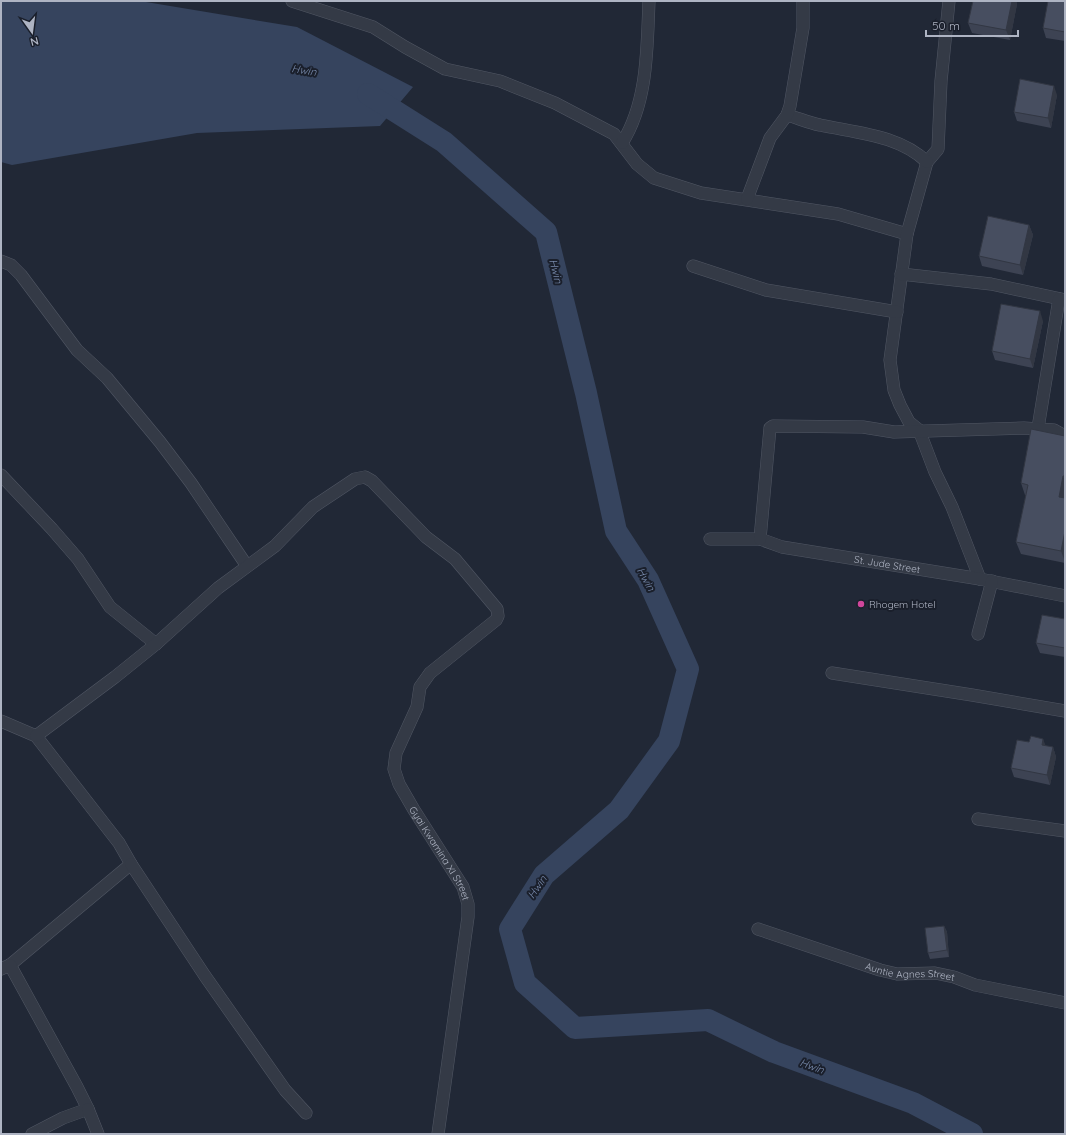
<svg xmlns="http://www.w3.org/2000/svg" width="1066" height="1135" viewBox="0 0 1066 1135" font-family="Quicksand,sans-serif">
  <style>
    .water { fill: #36445e }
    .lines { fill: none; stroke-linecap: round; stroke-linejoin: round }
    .river { stroke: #36445e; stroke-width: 22 }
    .minor-casing { stroke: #515764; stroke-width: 13 }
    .minor { stroke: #343a46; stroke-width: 12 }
    .wall { fill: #3d4353 }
    .shaded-wall { fill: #323743 }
    .building { fill: #474e60; stroke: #323743 }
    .hotel-dot { fill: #d1479c; stroke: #1a1f2b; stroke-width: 1.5 }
    .labels { text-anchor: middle; stroke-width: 4; stroke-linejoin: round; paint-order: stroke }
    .street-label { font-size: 10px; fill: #aeb4c3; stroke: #1a1f2b }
    .poi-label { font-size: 10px; fill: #aeb4c3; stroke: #1a1f2b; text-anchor: start }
    .water-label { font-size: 11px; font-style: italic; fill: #7789aa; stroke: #1a1f2b }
  </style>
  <rect width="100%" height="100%" fill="#212836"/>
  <polygon class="water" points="1,1 140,1 297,27 413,87 380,126 197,133 12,165 1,162"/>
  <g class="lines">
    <polyline class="river" points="368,94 444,142 546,232 586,393 616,531 648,580 688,669 669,741 619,810 544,875 510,929 525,983 575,1028 708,1020 774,1052 913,1103 972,1134"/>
    <defs>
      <g id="minor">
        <polyline points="292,1 373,27 405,47 445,69 500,81 555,103 614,134 637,164 654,178 701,193 838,214 907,234"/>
        <polyline points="949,1 941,81 938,149 927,162 907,234 890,360 894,390 900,405 909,422 919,430 935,472 952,507 980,579"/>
        <path d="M787,115C798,118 809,123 820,125C857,133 899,135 927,162"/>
        <path d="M622,143C648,102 647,48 649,1"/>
        <polyline points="747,199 770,138 787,115 790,106 803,28 803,1"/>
        <polyline points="1,261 11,265 21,275 77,350 107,378 160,442 191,483 247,566"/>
        <polyline points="693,266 766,290 897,312"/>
        <polyline points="901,274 991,284 1065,300"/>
        <polyline points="1038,428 1059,299"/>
        <polyline points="1,475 52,529 78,559 110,607 156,644"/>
        <path id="s1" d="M710,539H760L782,547L980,579L1065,596"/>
        <polyline points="760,539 770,428 773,426 863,427 894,432 1024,428 1054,430 1065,436"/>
        <polyline points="978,634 992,581"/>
        <polyline points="832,673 972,695 1065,711"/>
        <polyline points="1,721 36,736 119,843 131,864 10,965"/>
        <path id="s2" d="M36,736L115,677L156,644L218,588L275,546L313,507L355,479L365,477L372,481L426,537L455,559L497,609L498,616L496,620L430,673L420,687L417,707L396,753L394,769L399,784L414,810L463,887L468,904V917L438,1134"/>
        <polyline points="978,819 1065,831"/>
        <polyline points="131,864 205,976 285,1090 306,1113"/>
        <path id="s3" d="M758,929L880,970L897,974L935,973L954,977L975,985L1065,1003"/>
        <polyline points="1,969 10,965 77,1087 88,1109 63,1118 32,1134"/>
        <polyline points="88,1109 98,1134"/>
      </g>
    </defs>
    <use href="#minor" class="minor-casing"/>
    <use href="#minor" class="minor"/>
  </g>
  <g class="wall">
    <polygon points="973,1 1016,1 1017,4 1010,40 972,33 968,23"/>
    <polygon points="1065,1 1065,41 1046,38 1043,28"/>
    <polygon points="1057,95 1051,128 1017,121 1014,112"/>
    <polygon points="1029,225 1033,235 1023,275 982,266 979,256"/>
    <polygon points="1043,321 1033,368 995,360 992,351"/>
    <polygon points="1065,436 1065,563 1021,554 1016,542 1026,495 1025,495 1021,483"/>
    <polygon points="1065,619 1065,657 1040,653 1036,643"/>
    <polygon points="1043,739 1045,746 1053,747 1056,757 1050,785 1014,777 1011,768 1029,742"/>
    <polygon points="944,926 947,932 949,957 930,959 928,953"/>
  </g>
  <g class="shaded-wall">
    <polygon points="1012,1 1016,1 1017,4 1010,40 1006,30"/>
    <polygon points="1054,86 1057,95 1051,128 1048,118"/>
    <polygon points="1029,225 1033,235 1023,275 1020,265"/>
    <polygon points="1040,311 1043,321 1033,368 1030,359"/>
    <polygon points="1063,476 1065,481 1065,498 1063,509 1059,497"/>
    <polygon points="1065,531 1065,562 1061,551"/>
    <polygon points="1043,739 1047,749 1042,745"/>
    <polygon points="1053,747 1056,757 1050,785 1047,775"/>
    <polygon points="944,926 947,932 949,957 947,950"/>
  </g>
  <g class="building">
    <polygon points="973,1 1012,1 1006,30 968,23"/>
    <polygon points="1048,1 1065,1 1065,32 1043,28"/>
    <polygon points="1020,79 1054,86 1048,118 1014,112"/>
    <polygon points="988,216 1029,225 1020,265 979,256"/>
    <polygon points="1001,304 1040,311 1030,359 992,351"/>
    <polygon points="1031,429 1065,436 1065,476 1063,476 1059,497 1065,498 1065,531 1061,551 1016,542 1028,485 1021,483"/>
    <polygon points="1042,615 1065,619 1065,648 1036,643"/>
    <polygon points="1031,736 1043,739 1042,745 1053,747 1047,775 1011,768 1017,740 1029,742"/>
    <polygon points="944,926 947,950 928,953 925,928"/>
  </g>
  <circle class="hotel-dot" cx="861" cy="604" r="4"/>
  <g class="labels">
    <g class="street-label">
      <text dy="4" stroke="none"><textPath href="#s1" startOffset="180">St. Jude Street</textPath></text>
      <text dy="4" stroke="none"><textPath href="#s2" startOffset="905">Gyai Kwamina XI Street</textPath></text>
      <text dy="4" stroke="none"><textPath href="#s3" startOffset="159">Auntie Agnes Street</textPath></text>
    </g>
    <g class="poi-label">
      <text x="869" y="608">Rhogem Hotel</text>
    </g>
    <g class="water-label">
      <text transform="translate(304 70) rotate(9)" y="4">Hwin</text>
      <text transform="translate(556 271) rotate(76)" y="4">Hwin</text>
      <text transform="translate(646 579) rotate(61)" y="4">Hwin</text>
      <text transform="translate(537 887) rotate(-56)" y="4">Hwin</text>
      <text transform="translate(812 1066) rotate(20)" y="4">Hwin</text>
    </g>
  </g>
  <rect width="1066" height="1135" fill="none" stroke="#aeb4c3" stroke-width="4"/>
  <g transform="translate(32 32) rotate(166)" stroke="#1a1f2b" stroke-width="3" paint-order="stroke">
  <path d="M0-3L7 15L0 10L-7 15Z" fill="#aeb4c3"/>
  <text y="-6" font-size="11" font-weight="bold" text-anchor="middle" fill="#aeb4c3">N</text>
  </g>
  <path d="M926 30v6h92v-6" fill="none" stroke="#aeb4c3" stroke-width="2"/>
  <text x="932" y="30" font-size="12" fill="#aeb4c3" stroke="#1a1f2b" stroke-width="3" paint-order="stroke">50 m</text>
</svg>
